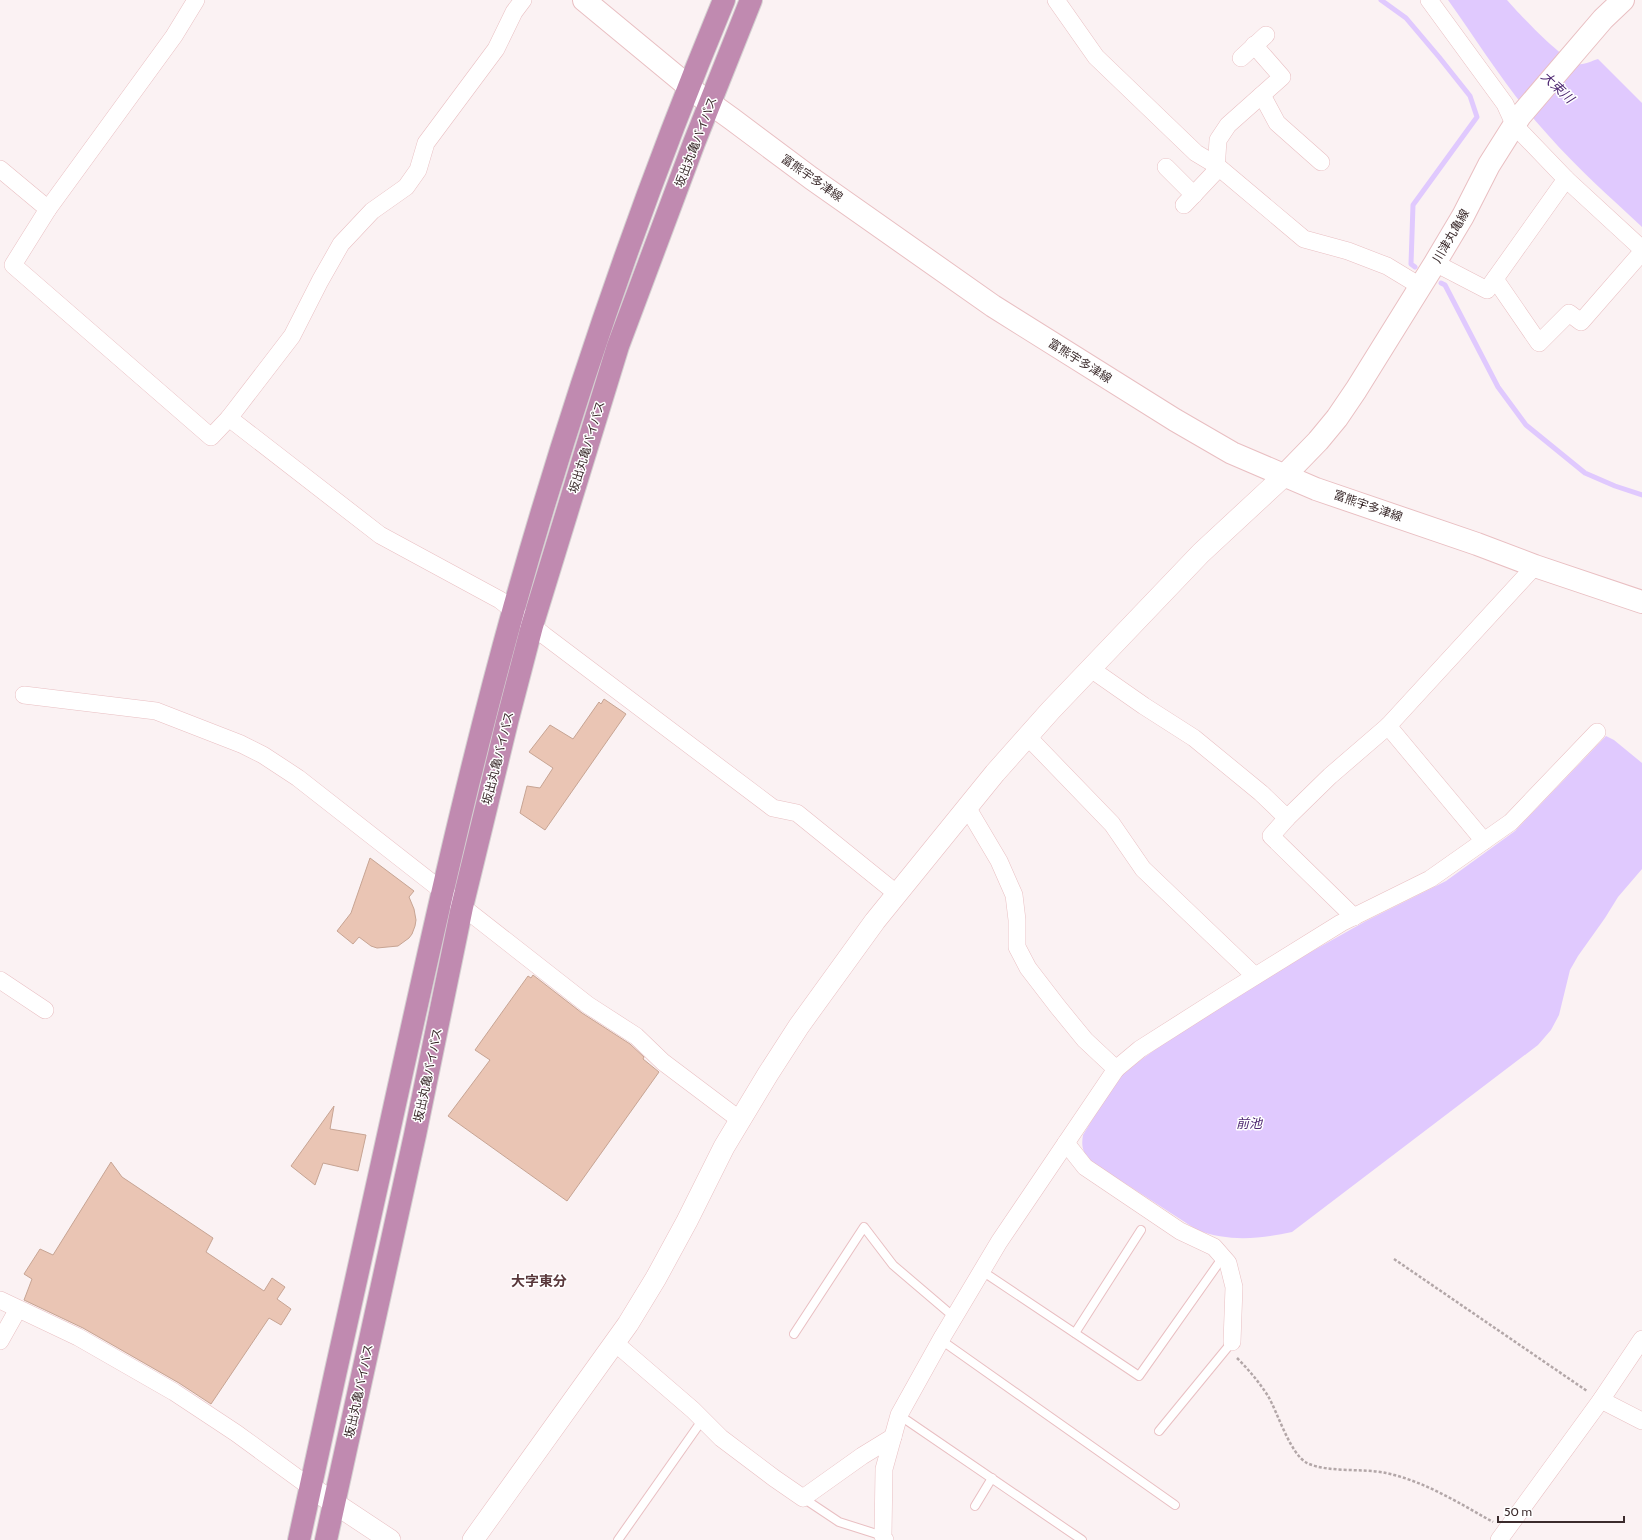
<svg xmlns="http://www.w3.org/2000/svg" width="1642" height="1540" viewBox="0 0 1642 1540" font-family="Cabin,'Noto Sans JP',sans-serif">
  <style>
    .water { fill: #e0c9fe }
    .lines { fill: none; stroke-linecap: round; stroke-linejoin: round }
    .stream { stroke: #e0c9fe; stroke-width: 5 }
    .building { fill: #eac5b4; stroke: #c7a493 }
    .service-casing { stroke: #e9bfc2; stroke-width: 10 }
    .minor-casing { stroke: #e9bfc2; stroke-width: 18 }
    .tertiary-casing { stroke: #e9bfc2; stroke-width: 22 }
    .secondary-casing { stroke: #e9bfc2; stroke-width: 24 }
    .trunk-casing { stroke: #d4d0d1; stroke-width: 24 }
    .path { stroke: #b3a7a8; stroke-width: 2.5; stroke-dasharray: 3 2; stroke-linecap: butt }
    .service { stroke: #fff; stroke-width: 8 }
    .minor { stroke: #fff; stroke-width: 17 }
    .tertiary { stroke: #fff; stroke-width: 21 }
    .secondary { stroke: #fff; stroke-width: 22 }
    .trunk { stroke: #c08ab0; stroke-width: 22 }
    .labels { text-anchor: middle; stroke-width: 3; stroke-linejoin: round; paint-order: stroke }
    .street-label { font-size: 12px; fill: #3b2b2c; stroke: #fff }
    .water-label { font-size: 13px; font-style: italic; fill: #4b246f; stroke: #fff }
    .quarter-label { font-size: 14px; font-weight: bold; fill: #59383b; stroke: #fff }
  </style>
  <rect width="100%" height="100%" fill="#fbf2f3"/>
  <g class="water">
    <path d="M1448,0H1507C1517,12 1565,62 1578,64C1585,65 1591,61 1598,59L1642,103V227C1610,197 1577,168 1548,135C1511,95 1480,45 1448,0Z"/>
    <path d="M1606,736L1614,740L1642,763V869L1618,897L1605,918L1578,956L1570,970L1559,1015L1551,1030L1538,1045L1292,1232C1259,1239 1229,1242 1197,1230L1089,1160C1083,1152 1081,1146 1083,1135L1116,1080L1131,1067L1185,1028L1309,953L1366,921L1446,881L1515,831Z"/>
  </g>
  <g class="lines">
    <g class="stream">
      <polyline points="1381,0 1406,18 1439,57 1470,96 1477,117 1413,205 1411,264 1415,267"/>
      <polyline points="1441,283 1445,285 1498,387 1526,425 1585,473 1615,486 1642,495"/>
    </g>
  </g>
  <g class="building">
    <polygon points="604,699 626,714 545,830 520,813 527,786 540,788 553,768 529,752 550,725 573,739 599,702 601,704"/>
    <polygon points="370,858 414,891 409,897 414,909 416,920 415,926 412,934 409,938 398,946 377,948 371,946 359,937 353,944 337,931 351,913"/>
    <polygon points="533,975 582,1013 630,1044 644,1057 643,1059 659,1072 567,1201 448,1116 490,1060 475,1050 528,976 531,978"/>
    <polygon points="334,1106 330,1129 366,1135 358,1171 323,1163 315,1185 291,1166"/>
    <polygon points="111,1162 122,1177 213,1238 206,1252 264,1291 272,1278 285,1287 277,1299 291,1309 281,1325 269,1318 211,1404 179,1383 83,1328 24,1300 32,1279 24,1274 40,1249 53,1255"/>
  </g>
  <g class="lines">
    <defs>
      <g id="service">
        <polyline points="982,1271 1139,1376 1223,1257"/>
        <polyline points="1075,1333 1141,1230"/>
        <polyline points="794,1334 864,1227 893,1265 954,1317"/>
        <polyline points="941,1340 1175,1505"/>
        <polyline points="899,1415 1082,1540"/>
        <polyline points="1159,1431 1232,1342"/>
        <polyline points="803,1498 839,1522 883,1536"/>
        <polyline points="975,1506 992,1478"/>
        <polyline points="618,1540 703,1419"/>
      </g>
      <g id="minor">
        <polyline points="196,0 174,36 48,209 13,265 211,437 229,418 292,336 320,281 341,244 372,211 406,187 418,170 426,143 496,49 514,12 523,0"/>
        <polyline points="1056,0 1096,57 1196,153 1216,165 1304,239 1348,251 1387,266 1420,286"/>
        <polyline points="1429,0 1505,104 1515,126 1566,179 1642,249"/>
        <polyline points="1241,58 1266,35"/>
        <polyline points="1262,95 1277,123 1321,162"/>
        <polyline points="1166,167 1194,195"/>
        <polyline points="0,169 48,209"/>
        <polyline points="1184,205 1216,171 1218,140 1228,125 1282,77 1254,45"/>
        <polyline points="1435,263 1487,290 1566,179"/>
        <polyline points="1495,279 1539,343 1569,313 1581,322 1642,252"/>
        <polyline points="229,418 380,535 500,600 545,636 773,808 797,813 896,893"/>
        <polyline points="1091,669 1144,706 1194,738 1261,793 1287,818 1330,776 1388,726 1535,566"/>
        <polyline points="24,695 156,711 241,744 263,755 298,778 588,1005 636,1036 663,1062 740,1120"/>
        <polyline points="1388,726 1484,841"/>
        <polyline points="1027,736 1112,824 1143,869 1255,976"/>
        <polyline points="1287,818 1271,836 1354,917"/>
        <polyline points="0,980 45,1010"/>
        <polyline points="1116,1069 1140,1049 1228,993 1341,923 1430,879 1511,822 1597,732"/>
        <polyline points="1066,1143 1085,1167 1180,1231 1214,1247 1228,1263 1234,1287 1232,1342"/>
        <polyline points="0,1300 78,1337 174,1392 236,1433 310,1487"/>
        <polyline points="0,1341 18,1309"/>
        <polyline points="614,1342 693,1410 721,1438 774,1478 803,1498 862,1456 893,1437"/>
        <polyline points="1601,1400 1642,1421"/>
        <polyline points="885,1540 883,1536 884,1469 899,1415 943,1336 999,1242 1116,1069 1085,1040 1058,1007 1028,968 1017,947 1017,920 1014,895 999,861 967,807"/>
        <polyline points="1499,1540 1601,1400 1642,1339"/>
      </g>
      <g id="tertiary">
        <polyline points="310,1487 390,1540"/>
        <polyline points="473,1540 628,1324 656,1278 687,1221 724,1147 768,1074 799,1026 875,921 995,773 1051,710 1201,553 1284,476"/>
      </g>
      <g id="secondary">
        <polyline points="584,0 700,96 732,119 811,178 993,306 1175,420 1232,453 1316,489 1477,544 1535,566 1642,602"/>
        <polyline points="1284,476 1318,441 1337,418 1356,390 1435,263 1463,216 1489,165 1520,116 1603,19 1623,0"/>
      </g>
      <g id="trunk">
        <path d="M299,1540C326,1414 354,1289 382,1163C423,977 463,791 514,608C572,401 642,198 724,0"/>
        <polyline points="326,1540 415,1135 462,907 507,722 532,626 618,346 694,143 751,0"/>
      </g>
    </defs>
    <use href="#service" class="service-casing"/>
    <use href="#minor" class="minor-casing"/>
    <use href="#tertiary" class="tertiary-casing"/>
    <use href="#secondary" class="secondary-casing"/>
    <use href="#trunk" class="trunk-casing"/>
    <g class="path">
      <polyline points="1394,1259 1587,1391"/>
      <path d="M1237,1358C1249,1370 1259,1382 1268,1396C1278,1413 1290,1454 1307,1463C1328,1473 1363,1468 1386,1473C1424,1481 1459,1503 1493,1522"/>
    </g>
    <use href="#service" class="service"/>
    <use href="#minor" class="minor"/>
    <use href="#tertiary" class="tertiary"/>
    <use href="#secondary" class="secondary"/>
    <use href="#trunk" class="trunk"/>
  </g>
  <g class="labels">
    <g class="street-label">
      <text transform="translate(696 142) rotate(-69)" y="4">坂出丸亀バイパス</text>
      <text transform="translate(812 178) rotate(35)" y="4">富熊宇多津線</text>
      <text transform="translate(1451 236) rotate(-60)" y="4">川津丸亀線</text>
      <text transform="translate(1080 361) rotate(32)" y="4">富熊宇多津線</text>
      <text transform="translate(587 447) rotate(-73)" y="4">坂出丸亀バイパス</text>
      <text transform="translate(1368 506) rotate(19)" y="4">富熊宇多津線</text>
      <text transform="translate(498 758) rotate(-76)" y="4">坂出丸亀バイパス</text>
      <text transform="translate(428 1075) rotate(-78)" y="4">坂出丸亀バイパス</text>
      <text transform="translate(359 1391) rotate(-78)" y="4">坂出丸亀バイパス</text>
    </g>
    <g class="water-label">
      <text transform="translate(1558 87) rotate(43)" y="5">大束川</text>
      <text x="1249" y="1128">前池</text>
    </g>
    <g class="quarter-label">
      <text x="539" y="1286">大字東分</text>
    </g>
  </g>
  <path d="M1498 1516v6h126v-6" fill="none" stroke="#3b2b2c" stroke-width="2"/>
  <text x="1504" y="1516" font-size="12" fill="#3b2b2c" stroke="#ffffff" stroke-width="3" paint-order="stroke">50 m</text>
</svg>
